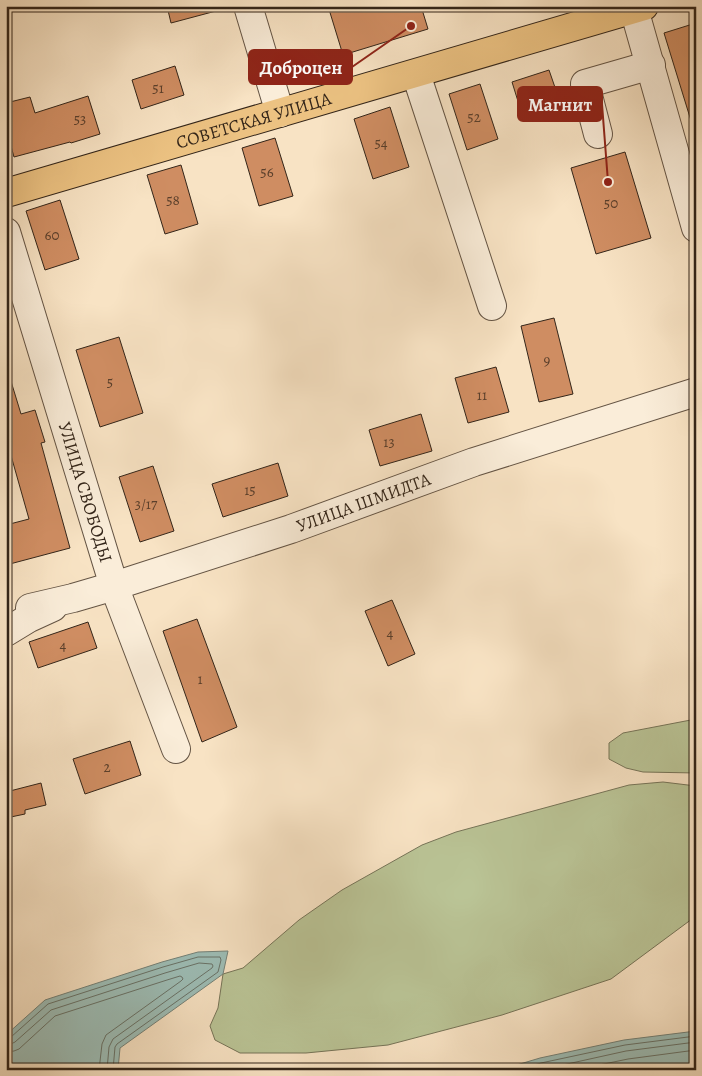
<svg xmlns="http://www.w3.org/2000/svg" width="702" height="1076" viewBox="0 0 702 1076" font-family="Alegreya,serif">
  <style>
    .green { fill: #bac496; stroke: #767458 }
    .water { fill: #9dbeb7; stroke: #738178 }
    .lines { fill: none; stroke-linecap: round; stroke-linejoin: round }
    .shore { stroke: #687268; stroke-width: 1 }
    .building { fill: #cf8d62; stroke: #332519 }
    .minor-casing { stroke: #645444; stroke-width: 30 }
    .major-casing { stroke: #332519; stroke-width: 30 }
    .minor { stroke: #faedd9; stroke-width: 28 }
    .major { stroke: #ecc282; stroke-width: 28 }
    .labels { text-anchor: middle; stroke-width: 4; stroke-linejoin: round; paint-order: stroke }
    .number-label { font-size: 15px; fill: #5a3f2b }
    .street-label { font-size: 18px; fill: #332519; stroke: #faedd9 }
    .leader { fill: none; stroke: #8f2418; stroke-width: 2 }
    .callout-dot { fill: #8f2418; stroke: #faedd9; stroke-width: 2 }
    .callout { fill: #8f2418; stroke: #8f2418; stroke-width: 2 }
    .callout-label { font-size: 19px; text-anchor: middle; font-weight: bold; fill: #fff }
  </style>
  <rect width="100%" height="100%" fill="#f8e3c4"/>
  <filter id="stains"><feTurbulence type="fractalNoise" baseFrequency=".004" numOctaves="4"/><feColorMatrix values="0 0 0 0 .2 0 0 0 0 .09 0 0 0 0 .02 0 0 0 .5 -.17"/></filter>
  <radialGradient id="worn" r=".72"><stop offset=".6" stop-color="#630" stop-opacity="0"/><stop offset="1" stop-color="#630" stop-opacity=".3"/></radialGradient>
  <g class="green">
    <polygon points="696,719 696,773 643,772 626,768 609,759 609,743 623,733"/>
    <polygon points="663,782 696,786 696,916 611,979 502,1015 388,1045 306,1053 240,1053 215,1040 210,1026 218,1008 223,974 243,968 299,920 342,890 422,845 456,832 629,785"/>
  </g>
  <g class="water">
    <polygon points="228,951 223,974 120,1048 118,1070 6,1070 6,1035 45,1000 162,962 198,952"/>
    <polygon points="696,1031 696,1070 500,1070 540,1058 624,1040"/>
  </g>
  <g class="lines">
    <g class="shore">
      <polyline points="6,1039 11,1037 48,1004 163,967 198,957 220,957 221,960 218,972 117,1044 115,1047 113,1070"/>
      <polyline points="6,1045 11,1044 15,1042 51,1010 165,973 199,963 212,964 213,966 212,968 113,1039 109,1047 107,1070"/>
      <polyline points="6,1052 14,1051 19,1049 55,1016 167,980 180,976 182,977 183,979 181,981 106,1035 102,1044 99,1070"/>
      <polyline points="517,1070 541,1063 625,1045 696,1036"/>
      <polyline points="540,1070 626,1051 696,1042"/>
      <polyline points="575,1070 628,1059 696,1050"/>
    </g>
  </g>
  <g class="building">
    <polygon points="167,6 215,6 216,11 171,23"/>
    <polygon points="328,6 421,6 428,29 343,55"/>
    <polygon points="696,23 696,124 692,124 664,33"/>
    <polygon points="175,66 184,95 141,109 132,80"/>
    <polygon points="549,70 559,99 521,111 512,82"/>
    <polygon points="480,84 498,139 467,150 449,94"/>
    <polygon points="88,96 100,134 71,143 70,142 14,157 6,128 6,103 30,97 35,113"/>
    <polygon points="390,107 409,167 373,179 354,119"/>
    <polygon points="275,138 293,196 259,206 242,148"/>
    <polygon points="625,152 651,238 596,254 571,168"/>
    <polygon points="181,165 198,224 165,234 147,175"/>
    <polygon points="60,200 79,259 45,270 26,211"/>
    <polygon points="554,318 573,394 539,402 521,326"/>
    <polygon points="119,337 143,413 100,427 76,350"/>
    <polygon points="496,367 509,412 468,423 455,378"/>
    <polygon points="10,378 21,414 35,410 45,442 41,443 70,548 6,565 6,525 29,519 10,452 6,454 6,379"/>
    <polygon points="421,414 432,451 380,466 369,430"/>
    <polygon points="278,463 288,496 223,517 212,484"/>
    <polygon points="153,466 174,531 140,542 119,477"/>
    <polygon points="392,600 415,654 388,666 365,611"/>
    <polygon points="197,619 237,727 202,742 163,631"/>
    <polygon points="88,622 97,648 38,668 29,642"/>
    <polygon points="130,741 141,775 85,794 73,759"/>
    <polygon points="41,783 46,805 25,810 25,814 6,818 6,792"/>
  </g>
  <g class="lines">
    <defs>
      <g id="minor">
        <polyline points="248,6 280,113"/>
        <polyline points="634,9 696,228"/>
        <polyline points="416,74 492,306"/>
        <polyline points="598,134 585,84 651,65"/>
        <path id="s1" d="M6,232L114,586L176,749"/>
        <path id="s2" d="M30,608L73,598L114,586L291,529L474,462L696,392"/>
        <polyline points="6,632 29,618 53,607"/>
      </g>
      <g id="major">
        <path id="s3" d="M6,193L644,6"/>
      </g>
    </defs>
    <use href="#minor" class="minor-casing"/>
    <use href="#major" class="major-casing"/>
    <use href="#minor" class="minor"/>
    <use href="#major" class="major"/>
  </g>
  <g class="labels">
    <g class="number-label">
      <text x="158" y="93">51</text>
      <text x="474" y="122">52</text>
      <text x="80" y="124">53</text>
      <text x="381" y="148">54</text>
      <text x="267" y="177">56</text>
      <text x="173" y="205">58</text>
      <text x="611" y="208">50</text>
      <text x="52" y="240">60</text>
      <text x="547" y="365">9</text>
      <text x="110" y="387">5</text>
      <text x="482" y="400">11</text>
      <text x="389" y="447">13</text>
      <text x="250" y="495">15</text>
      <text x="146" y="509">3/17</text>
      <text x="390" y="638">4</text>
      <text x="63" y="650">4</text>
      <text x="200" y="684">1</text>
      <text x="107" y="772">2</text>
    </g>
    <g class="street-label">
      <text dy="6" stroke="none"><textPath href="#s3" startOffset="258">СОВЕТСКАЯ УЛИЦА</textPath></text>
      <text dy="6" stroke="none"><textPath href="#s1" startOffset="272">УЛИЦА СВОБОДЫ</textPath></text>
      <text dy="6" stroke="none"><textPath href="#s2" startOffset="350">УЛИЦА ШМИДТА</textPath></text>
    </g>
  </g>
  <path class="leader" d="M411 26L352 67M608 182L602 104"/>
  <g class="callout-dot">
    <circle cx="411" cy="26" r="5"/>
    <circle cx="608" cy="182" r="5"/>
  </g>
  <g class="callout">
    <rect x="249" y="50" width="103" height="34" rx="5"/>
    <rect x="518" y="87" width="84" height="34" rx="5"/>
  </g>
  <g class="callout-label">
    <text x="301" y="74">Доброцен</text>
    <text x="560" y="111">Магнит</text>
  </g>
  <rect width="702" height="1076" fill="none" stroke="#f8e3c4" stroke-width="25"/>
  <rect x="8" y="8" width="687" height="1061" fill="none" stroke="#332519" stroke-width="2.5"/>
  <rect x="12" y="12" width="677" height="1051" fill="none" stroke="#332519"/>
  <rect width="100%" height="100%" filter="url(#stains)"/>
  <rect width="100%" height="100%" fill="url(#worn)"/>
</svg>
